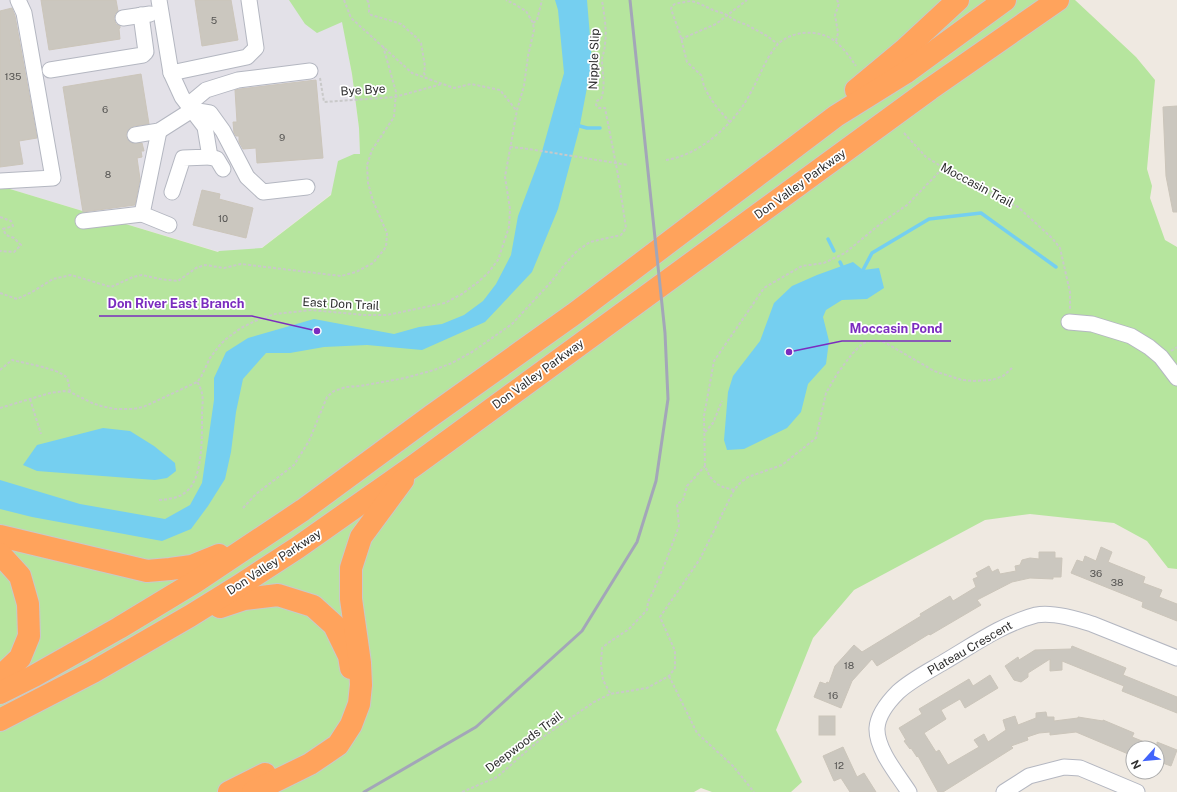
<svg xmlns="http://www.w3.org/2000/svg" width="1177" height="792" viewBox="0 0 1177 792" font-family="'Public Sans',sans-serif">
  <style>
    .industrial { fill: #e3e1e8 }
    .green { fill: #b6e59e }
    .water { fill: #75cff0 }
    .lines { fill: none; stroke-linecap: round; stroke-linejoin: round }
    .stream { stroke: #75cff0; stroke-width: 3.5 }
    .building { fill: #cbc7bf; stroke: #cbc5ba }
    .minor-casing { stroke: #b4b7c1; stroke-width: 17 }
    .highway-casing { stroke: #c9c9c9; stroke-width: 24 }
    .path { stroke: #c9c9c9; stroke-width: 2; stroke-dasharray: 3 2; stroke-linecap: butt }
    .minor { stroke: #fff; stroke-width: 15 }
    .highway { stroke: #ffa35c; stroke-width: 22 }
    .rail { stroke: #a3a6b8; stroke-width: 3 }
    .labels { text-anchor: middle; stroke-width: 3.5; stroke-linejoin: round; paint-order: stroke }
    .number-label { font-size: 10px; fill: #555452 }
    .street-label { font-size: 12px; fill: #2e2e2e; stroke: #fff }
    .leader { fill: none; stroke: #7b2cbf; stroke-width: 1.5 }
    .callout-dot { fill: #7b2cbf; stroke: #fff; stroke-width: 1.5 }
    .callout-label { font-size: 13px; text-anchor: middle; font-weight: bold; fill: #7b2cbf; stroke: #fff; stroke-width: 3.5; stroke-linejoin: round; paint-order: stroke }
  </style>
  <rect width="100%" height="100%" fill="#efe9e1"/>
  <polygon class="industrial" points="0,0 328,0 342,18 352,74 359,128 361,171 246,260 0,186"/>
  <polygon class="green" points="289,0 1075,0 1136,57 1155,80 1147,169 1152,186 1150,198 1165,240 1177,247 1177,569 1168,568 1147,541 1114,523 1030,514 985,520 854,590 813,638 776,730 802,782 791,792 712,792 701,788 694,792 0,792 0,186 218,252 219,251 262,248 331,195 338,161 354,154 360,154 359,128 352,74 342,22 317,33 305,24"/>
  <g class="water">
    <polygon points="555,0 587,0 592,61 579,130 558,209 532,272 485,322 422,350 367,345 324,347 290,353 266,353 243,379 236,412 231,452 225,479 208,506 191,529 162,541 32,517 0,509 0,480 80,504 165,519 190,505 202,483 214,400 214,378 226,352 248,338 314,319 394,334 419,327 442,324 464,315 483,301 496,284 511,255 518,216 541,155 564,73 558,10"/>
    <polygon points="853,262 863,270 879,268 884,288 867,299 842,300 826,310 823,317 829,341 826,364 808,384 801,412 787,428 744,449 727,450 724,440 728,392 733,376 760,341 774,303 792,286 817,275"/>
    <polygon points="103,428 130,431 154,446 175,463 176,471 167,478 155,480 37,471 23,465 37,445"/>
  </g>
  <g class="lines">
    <g class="stream">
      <polyline points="576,125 587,128 600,128"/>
      <polyline points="828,239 834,251"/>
      <polyline points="840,262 842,266"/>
      <polyline points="863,270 872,253 929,219 981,213 1056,267"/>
    </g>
  </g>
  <g class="building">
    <polygon points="41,0 116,0 118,11 115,14 114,19 116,24 120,26 120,28 119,29 120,39 49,50"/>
    <polygon points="195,0 231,0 238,40 202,46"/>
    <polygon points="12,8 15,16 37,138 19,141 23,164 0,167 0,11"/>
    <polygon points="141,74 149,124 134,126 130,128 127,132 126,136 128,140 132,143 142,143 144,151 141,151 142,157 137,158 140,179 135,205 83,212 63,87"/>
    <polygon points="316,80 323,158 257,163 256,148 243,149 239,142 239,136 236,136 234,133 233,122 237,122 235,90 240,89"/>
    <polygon points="1177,106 1177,212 1173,212 1166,176 1163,107"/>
    <polygon points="202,190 220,194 219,199 253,208 246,238 193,225"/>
    <polygon points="1101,547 1112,552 1108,562 1145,577 1143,583 1162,590 1159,597 1177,604 1177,621 1142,607 1143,602 1071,573 1077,560 1083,562 1085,556 1096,561"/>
    <polygon points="1039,552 1055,552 1055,558 1062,558 1061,577 1053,577 1053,579 1030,578 1012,582 977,600 981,605 930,635 929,634 877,666 872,659 852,681 841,708 814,697 820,682 826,684 827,682 829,683 835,666 854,645 862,652 921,616 920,614 950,596 953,601 976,587 973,579 978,577 976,573 989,566 992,572 998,569 1000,574 1016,571 1015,566 1020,565 1022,560 1030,558 1039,559"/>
    <polygon points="1072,646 1126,668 1123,675 1177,697 1177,713 1122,691 1124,686 1062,661 1062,670 1050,671 1050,659 1028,673 1028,677 1021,682 1014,680 1005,666 1018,657 1019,660 1035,650 1071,649"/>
    <polygon points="990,675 998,688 965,708 960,699 941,710 946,719 924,733 936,752 939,750 948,765 979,747 974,740 984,734 988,742 1006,730 1003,720 1015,716 1018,725 1036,718 1036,713 1046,712 1047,717 1054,717 1054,721 1078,718 1078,717 1103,721 1103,720 1134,733 1132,737 1157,747 1157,742 1177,750 1171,766 1157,761 1157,748 1133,748 1133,756 1076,732 1050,735 1050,732 1039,733 1027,737 1028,740 1011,746 1013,748 943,792 938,792 918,756 917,757 911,748 910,749 904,741 906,740 899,728 922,714 919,709 969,679 973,686"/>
    <rect x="819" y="716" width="16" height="19"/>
    <polygon points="843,747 857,777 864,773 876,792 850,792 841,778 834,781 823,756"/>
  </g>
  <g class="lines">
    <defs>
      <g id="minor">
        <polyline points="159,0 171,73 182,97 205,127 210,157 183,158 172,192"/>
        <polyline points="123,18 150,14"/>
        <polyline points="50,70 143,55 146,52 141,15"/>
        <polyline points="171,73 247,57 256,48 249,0"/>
        <polyline points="188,105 206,90 238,80 310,71"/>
        <polyline points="159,131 142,214 169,225"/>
        <polyline points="135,135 159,131 192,110 210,113 223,131 247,177 263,192 307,187"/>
        <polyline points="210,157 217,159 223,169"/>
        <polyline points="0,181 53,178 24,13 18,0"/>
        <polyline points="83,221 142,214"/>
        <polyline points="1069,322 1092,324 1131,336 1149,347 1161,357 1177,378"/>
        <path d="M909,792C898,775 876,749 877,728C878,714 889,701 898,692C911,680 929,671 944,662C973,645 1002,624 1036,615C1051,612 1077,619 1092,624L1177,658"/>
        <polyline points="1004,792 1029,776 1064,767 1080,768 1137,792"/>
      </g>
      <g id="highway">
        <polyline points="856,90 904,50 958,0"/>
        <polyline points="0,536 147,571 170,569 192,566 219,555"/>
        <polyline points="0,554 20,576 28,604 29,636 20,658 0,677"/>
        <polyline points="220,607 244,599 278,595 313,606 334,625 349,656 351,668"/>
        <polyline points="0,693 34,676 119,628 195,582 303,510 431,416 574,314 836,116 905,73 1005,0"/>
        <polyline points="0,720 93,672 190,616 240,585 297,548 415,465 930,89 1058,0"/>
        <polyline points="229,792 265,774"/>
        <polyline points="253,792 310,764 338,745 351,725 359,704 361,685 360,663 351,599 351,568 361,537 403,480"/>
      </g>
    </defs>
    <use href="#minor" class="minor-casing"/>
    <use href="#highway" class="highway-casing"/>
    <g class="path">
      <polyline points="344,0 351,18 412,73 454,88 471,84 500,90 516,110"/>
      <polyline points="367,0 369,3 369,12 371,15 392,21 401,24 417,38 421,43 422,49 425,66 424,73 426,78"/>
      <polyline points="533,23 537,20 542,0"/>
      <polyline points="681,39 716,24 747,0"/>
      <polyline points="836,41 838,33 835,15 839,4 837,0"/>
      <polyline points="320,78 324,102 395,97 442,84"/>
      <path d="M730,122C719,110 703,93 702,76L687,62L680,34L671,9L672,6L675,4L679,3L691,1L698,3L713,10L725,14L736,21L747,25L767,36L778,44"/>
      <polyline points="904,133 926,157 957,176 1018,207 1052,238 1060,248 1070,292 1070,309"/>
      <polyline points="510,147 529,149 628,165"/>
      <path d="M666,160C701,155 736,122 751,92C760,76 766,57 778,44C792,31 816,29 832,39C842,46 850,57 856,66"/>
      <polyline points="0,217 11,221 13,226 3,229 6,235 14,238 21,245 14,252 0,251"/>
      <polyline points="0,293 17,299 32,292 53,279 71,275 111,287 133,277 142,275 160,279 178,281 196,268 205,265 224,268 241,264 341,276 356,272 373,263 386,247 387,233 373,201 368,183 367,165 372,150 394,117 396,92 383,46"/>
      <polyline points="1171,351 1177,347"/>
      <path d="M0,370L12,360C24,363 59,369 66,377C69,381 69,387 70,392"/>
      <polyline points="30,399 41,434"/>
      <polyline points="0,408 50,393 64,391 70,392 92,403 101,406 115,409 133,409 143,407 152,403 197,382 201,377 210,358 219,346 226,339 241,328 255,321 275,314 312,310 363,315 387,315 445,303 462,294 478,282 488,273 498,260 509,227 510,209 505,177 517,110 524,86 528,56 534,30 533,23 526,11 516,5 506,0"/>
      <polyline points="705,432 713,423 722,401"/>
      <polyline points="734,490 723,487 717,484 710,477 705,466 704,416 714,361 764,288 802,266 824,263 845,253 885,220 907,205 943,168"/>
      <path d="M159,500C170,499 181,498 189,489C203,474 202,434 202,415C202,407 204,398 201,390C200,387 199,384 197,382"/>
      <path d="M243,508L256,494L294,465L309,441L327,397L334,391L346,387L360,386L405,378L434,370L452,363L472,352L512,324L551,282L565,264L577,251L590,242L621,235L626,228L618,175L605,108H599L596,105L597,101L601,99C606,86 602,73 602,59C603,54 605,49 605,44C607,29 604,14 602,0"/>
      <polyline points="669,676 697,733 733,766 754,792"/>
      <polyline points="610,693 603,680 601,664 602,648 608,643 629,629 647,610 648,602 652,594 666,561 679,526 677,504 683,500 687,486 705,466"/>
      <polyline points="462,792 497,777 543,737 594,702 610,694 623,692 647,688 669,676 675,668 675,651 660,617 700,559 734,490 741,482 748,477 782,465 816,438 826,393 837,374 852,354 862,344 872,340 884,342 934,371 962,380 973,381 992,380 1003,376 1012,368"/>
    </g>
    <use href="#minor" class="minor"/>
    <use href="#highway" class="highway"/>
    <polyline class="rail" points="364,792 476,727 582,631 637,542 656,481 668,399 665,333 630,0"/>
  </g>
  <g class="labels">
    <g class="number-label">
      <text x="214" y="24">5</text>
      <text x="13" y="80">135</text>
      <text x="105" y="113">6</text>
      <text x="282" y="141">9</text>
      <text x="108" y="178">8</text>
      <text x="223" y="222">10</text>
      <text x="1096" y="577">36</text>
      <text x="1117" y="586">38</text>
      <text x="849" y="669">18</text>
      <text x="833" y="699">16</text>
      <text x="839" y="769">12</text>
    </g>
    <g class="street-label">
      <text transform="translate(594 59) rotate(-88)" y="4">Nipple Slip</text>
      <text transform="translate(363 90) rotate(-4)" y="4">Bye Bye</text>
      <text transform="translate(800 184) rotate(-36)" y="4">Don Valley Parkway</text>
      <text transform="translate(977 185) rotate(28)" y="4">Moccasin Trail</text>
      <text transform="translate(341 304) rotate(3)" y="4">East Don Trail</text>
      <text transform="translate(538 374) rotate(-36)" y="4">Don Valley Parkway</text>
      <text transform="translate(274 562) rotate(-33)" y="4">Don Valley Parkway</text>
      <text transform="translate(970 648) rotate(-30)" y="4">Plateau Crescent</text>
      <text transform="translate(524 742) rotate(-37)" y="4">Deepwoods Trail</text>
    </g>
  </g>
  <path class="leader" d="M317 331L252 316H99M789 352L842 341H951"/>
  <g class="callout-dot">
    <circle cx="317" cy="331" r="4"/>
    <circle cx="789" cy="352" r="4"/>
  </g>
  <g class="callout-label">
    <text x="176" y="308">Don River East Branch</text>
    <text x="896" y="333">Moccasin Pond</text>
  </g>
  <g transform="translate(1145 760) rotate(243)"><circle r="19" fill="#ffffff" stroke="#ababab"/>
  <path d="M0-3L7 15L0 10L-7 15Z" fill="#4264fb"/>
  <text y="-6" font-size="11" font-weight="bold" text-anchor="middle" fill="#2e2e2e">N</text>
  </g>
</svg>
